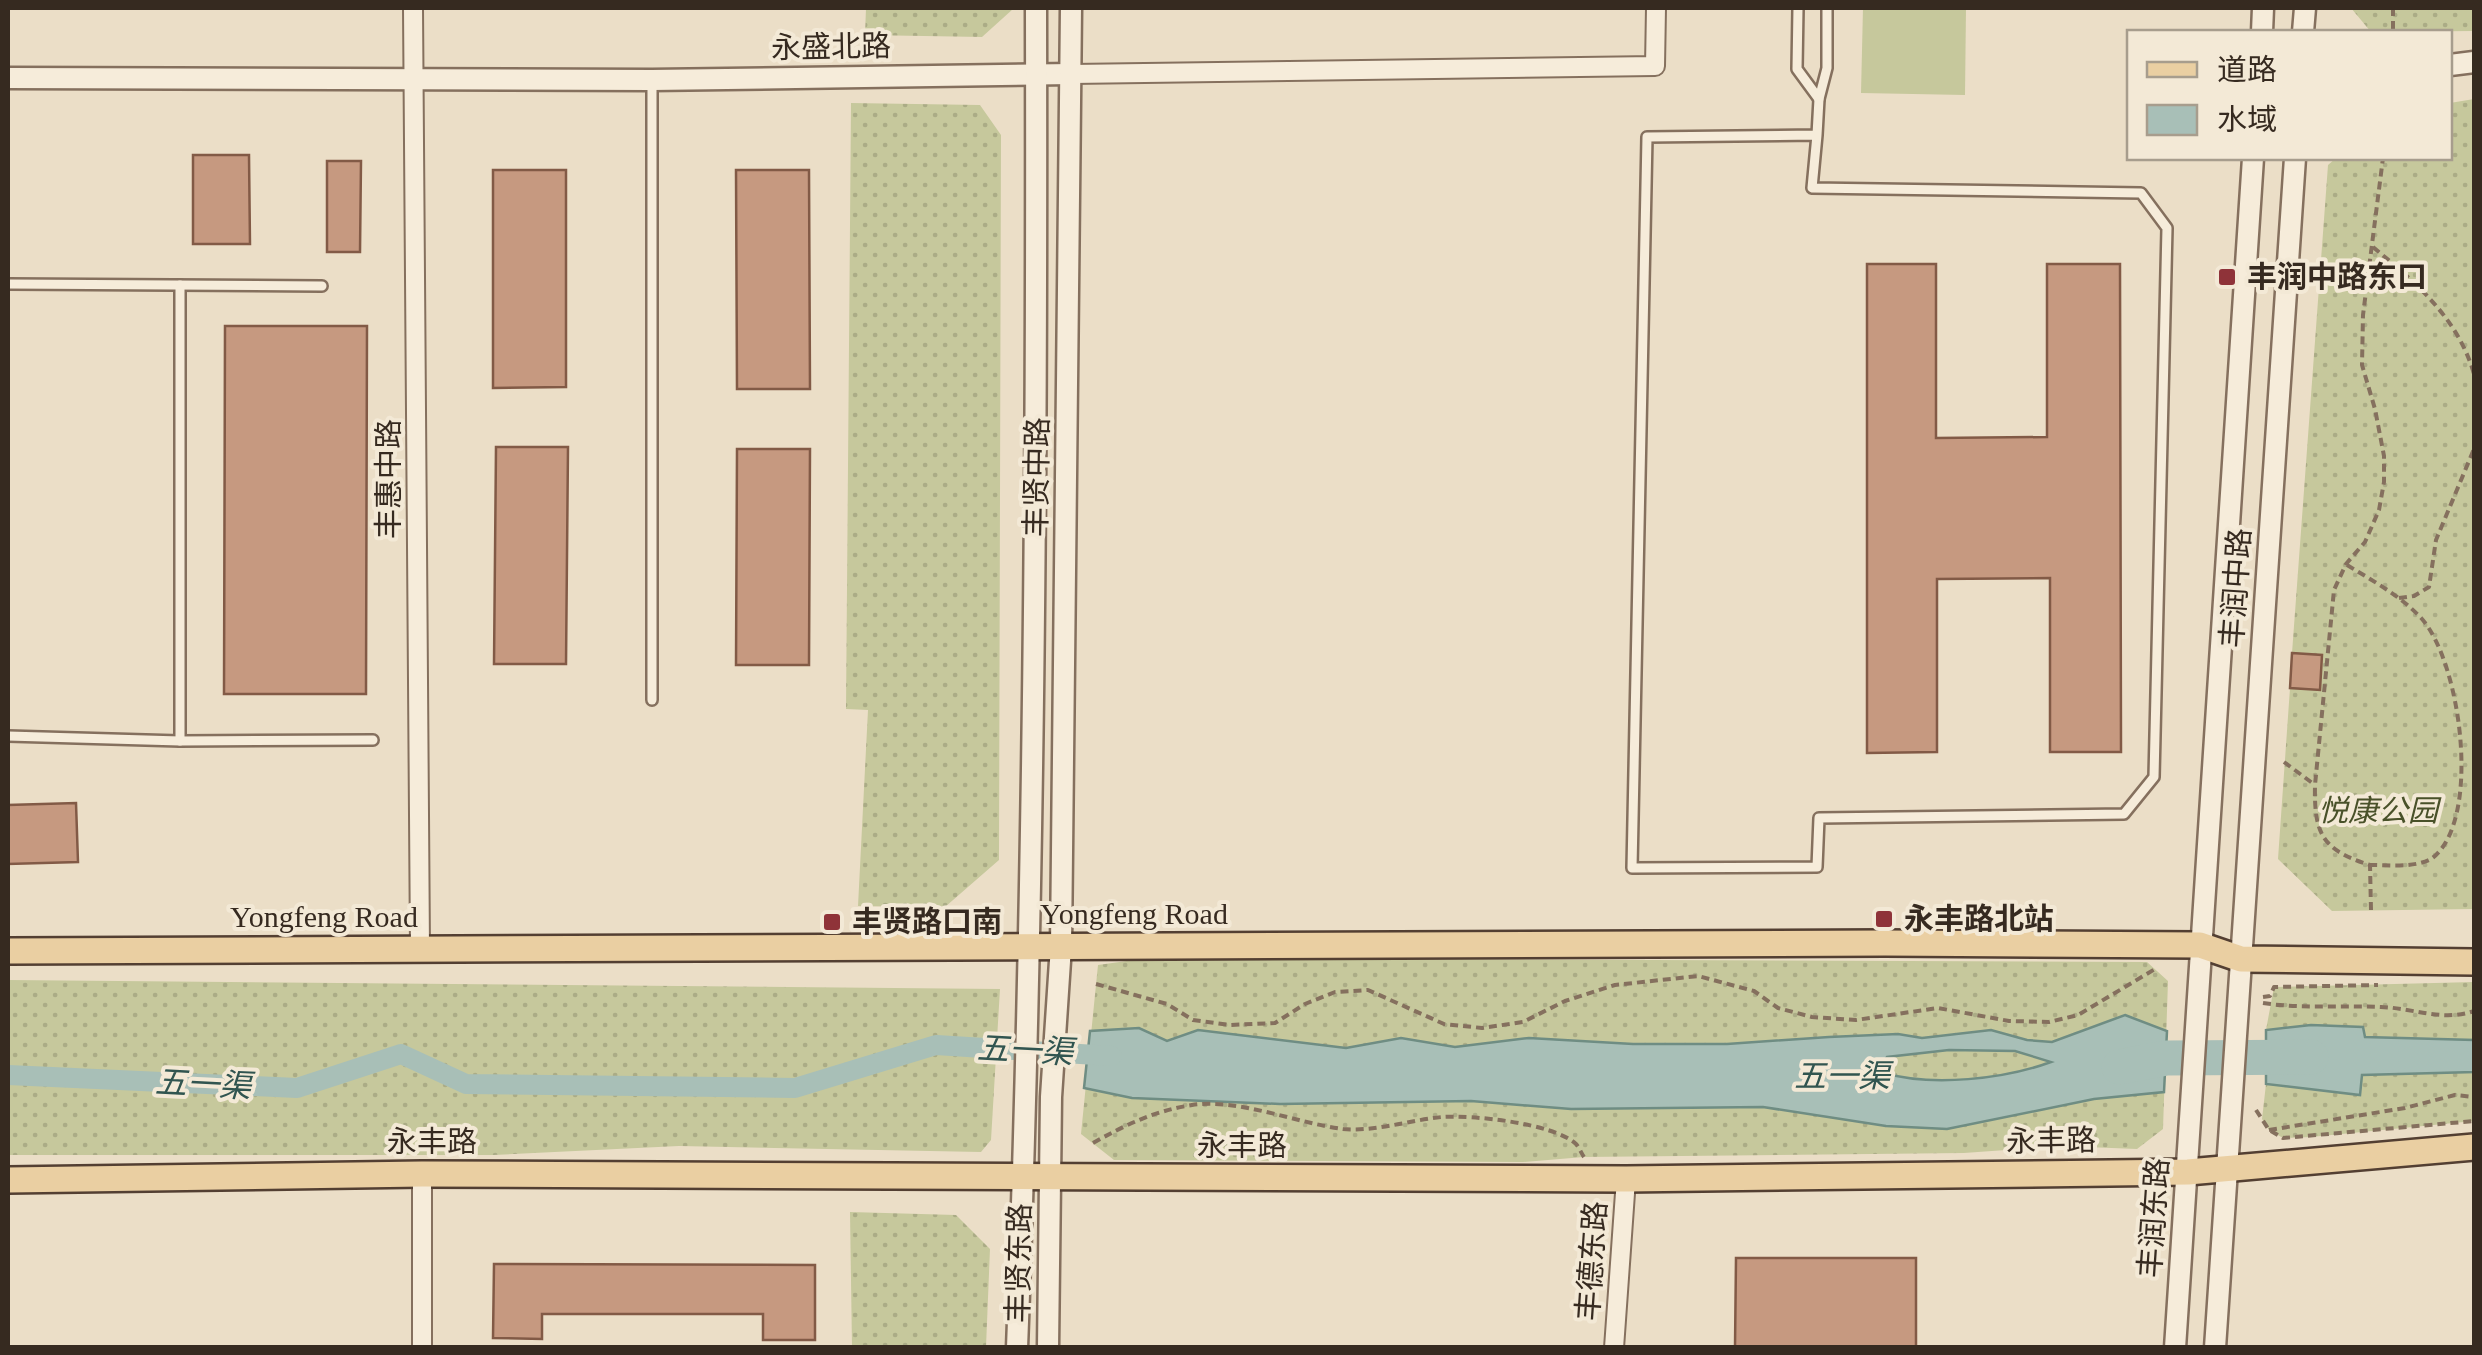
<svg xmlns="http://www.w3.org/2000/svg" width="2482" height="1355" viewBox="0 0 2482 1355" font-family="'Times New Roman','Noto Sans SC',serif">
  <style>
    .grass { fill: url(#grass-dots) }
    .pitch { fill: #c6c89c }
    .water { fill: #a8bfb7; stroke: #6f8d83; stroke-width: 2.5; fill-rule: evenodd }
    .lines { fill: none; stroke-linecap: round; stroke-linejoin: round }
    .canal { stroke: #a8bfb7; stroke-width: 20 }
    .river { stroke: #a8bfb7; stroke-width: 35 }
    .building { fill: #c69980; stroke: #825a46; stroke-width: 2.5 }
    .service-casing { stroke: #85705e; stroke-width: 14 }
    .minor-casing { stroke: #85705e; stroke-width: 22 }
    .tertiary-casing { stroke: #85705e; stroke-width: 25 }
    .primary-casing { stroke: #533f32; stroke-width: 30 }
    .path { stroke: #85705e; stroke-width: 4; stroke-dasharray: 8 5; stroke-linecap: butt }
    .service { stroke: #f6ecda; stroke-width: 9 }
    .minor { stroke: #f6ecda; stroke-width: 18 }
    .tertiary { stroke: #f6ecda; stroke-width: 20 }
    .primary { stroke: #eacfa2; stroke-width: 25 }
    .poi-dot { fill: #8f3339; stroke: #f3e9d6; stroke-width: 4 }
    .labels { text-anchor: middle; stroke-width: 8; stroke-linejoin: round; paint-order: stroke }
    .street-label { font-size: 30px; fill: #362a20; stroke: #f3e9d6 }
    .poi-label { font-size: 30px; font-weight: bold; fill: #362a20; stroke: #f3e9d6; text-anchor: start }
    .park-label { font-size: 30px; font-style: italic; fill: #495129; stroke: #f3e9d6 }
    .water-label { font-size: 32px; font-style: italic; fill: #315550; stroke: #f3e9d6 }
  </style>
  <defs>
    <pattern id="grass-dots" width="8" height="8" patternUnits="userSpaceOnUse" patternTransform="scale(2.5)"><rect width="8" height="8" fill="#c6c89c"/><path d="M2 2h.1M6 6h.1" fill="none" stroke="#abac86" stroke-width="1.8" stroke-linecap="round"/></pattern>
  </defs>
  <rect width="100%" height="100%" fill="#ebdec7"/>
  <g class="grass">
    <polygon points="866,8 1013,8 1013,9 982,37 865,35"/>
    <polygon points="2351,8 2474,8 2474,31 2371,32"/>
    <polygon points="2474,99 2474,909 2332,911 2278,859 2290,688 2319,690 2322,655 2292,653 2328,165 2336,158 2450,158 2450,103"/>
    <polygon points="851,103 980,105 1001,135 999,860 945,907 858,906 868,710 846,709"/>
    <polygon points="1148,958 2147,962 2168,981 2163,1129 2137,1149 2061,1146 1964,1153 1584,1157 1523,1162 1114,1160 1081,1134 1098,965"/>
    <polygon points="8,980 1000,989 991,1140 981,1152 679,1146 494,1155 8,1155"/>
    <polygon points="2474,982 2474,1121 2311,1137 2283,1138 2269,1130 2262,1119 2266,1084 2266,1030 2274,987"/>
    <polygon points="850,1212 956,1215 990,1249 986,1347 852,1347"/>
  </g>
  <polygon class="pitch" points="1863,8 1966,8 1965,95 1861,93"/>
  <g class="water">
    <path d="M2125,1015L2167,1031L2164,1092L2094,1099L1947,1129L1886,1126L1763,1107L1571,1109L1471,1101L1280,1104L1132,1098L1084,1088L1090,1031L1139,1028L1167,1041L1198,1030L1346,1048L1401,1038L1455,1047L1529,1038L1633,1044H1727L1829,1037L1898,1034L1922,1038L1991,1030L2027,1040L2052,1042ZM1949,1050L2015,1051L2051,1062C2004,1079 1933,1087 1884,1073L1881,1066L1887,1057Z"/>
    <polygon points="2311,1025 2363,1027 2365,1037 2474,1040 2474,1072 2362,1075 2360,1095 2266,1084 2266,1030"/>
  </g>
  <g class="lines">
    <polyline class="canal" points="8,1075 297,1088 401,1054 466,1084 795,1088 936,1045 1112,1056"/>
    <polyline class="river" points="2119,1067 2166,1058 2311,1057"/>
  </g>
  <g class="building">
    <polygon points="193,155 249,155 250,244 193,244"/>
    <polygon points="327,161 361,161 360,252 327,252"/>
    <polygon points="493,170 566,170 566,387 493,388"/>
    <polygon points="736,170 809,170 810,389 737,389"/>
    <polygon points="1867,264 1936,264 1936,438 2047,437 2047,264 2120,264 2121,752 2050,752 2050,578 1937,579 1937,752 1867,753"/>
    <polygon points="225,326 367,326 366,694 224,694"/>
    <polygon points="496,447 568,447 566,664 494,664"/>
    <polygon points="737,449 810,449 809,665 736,665"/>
    <polygon points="2292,653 2322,655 2320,690 2290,688"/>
    <polygon points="76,803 78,862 8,864 8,805"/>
    <polygon points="1736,1258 1916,1258 1916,1348 1735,1348"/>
    <polygon points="494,1264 815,1265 815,1340 763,1340 763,1314 542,1314 542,1339 493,1338"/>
  </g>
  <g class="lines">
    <defs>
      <g id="service">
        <polyline points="1798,8 1797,69 1819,99"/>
        <polyline points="1817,135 1812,188 2141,193 2167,228 2154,777 2124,814 1819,818 1817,867 1632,868 1647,137 1817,135 1819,99 1827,68 1827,8"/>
        <polyline points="8,284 322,286"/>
        <polyline points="652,700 652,80"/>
        <polyline points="8,736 180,741 373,740"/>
        <polyline points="180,741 180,285"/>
      </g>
      <g id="minor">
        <polyline points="413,8 420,949"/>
        <polyline points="1072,74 1655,66 1656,8"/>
        <polyline points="422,1348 422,1174"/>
        <polyline points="1614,1348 1626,1179"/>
      </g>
      <g id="tertiary">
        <polyline points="2262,32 2263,8"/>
        <polyline points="2303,32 2305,8"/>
        <polyline points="2450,65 2474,62"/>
        <polyline points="8,78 652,80 1072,74"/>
        <path d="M1017,1348C1034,901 1037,454 1036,8"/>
        <polyline points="1048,1348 1051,1097 1061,946 1071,8"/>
        <polyline points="2175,1348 2253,158"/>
        <polyline points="2215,1348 2295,158"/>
      </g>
      <g id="primary">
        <polyline points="8,951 1885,943 2200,945 2241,959 2474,962"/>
        <polyline points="8,1180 422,1174 1626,1179 2188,1172 2474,1147"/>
      </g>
    </defs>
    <use href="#service" class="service-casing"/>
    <use href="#minor" class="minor-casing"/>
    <use href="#tertiary" class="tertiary-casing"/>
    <use href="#primary" class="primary-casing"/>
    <g class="path">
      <polyline points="2393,8 2393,32"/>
      <path d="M2373,247C2416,283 2458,318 2474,374"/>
      <path d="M2347,565C2373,581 2401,596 2422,619C2462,665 2482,823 2431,859C2414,868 2389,865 2370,865"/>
      <polyline points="2399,598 2414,596 2429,587 2436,540 2474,449"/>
      <polyline points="2284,762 2315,785"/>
      <path d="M2371,910L2370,865C2322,850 2314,834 2315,785L2334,590L2346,564L2365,542L2379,510L2384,482V456L2375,409L2362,365L2363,315L2383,158"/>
      <polyline points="1096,984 1167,1004 1193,1020 1230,1025 1275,1023 1305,1004 1335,992 1368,990 1444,1024 1482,1028 1523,1022 1565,1001 1615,985 1698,976 1754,991 1778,1008 1812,1017 1856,1020 1938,1008 2009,1021 2049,1022 2078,1015 2155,969"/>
      <polyline points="2263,997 2270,996 2274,987 2378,985"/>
      <path d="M2263,1003C2302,1009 2342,1005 2381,1007C2414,1008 2442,1022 2474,1011"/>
      <polyline points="2256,1110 2269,1130 2283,1138 2474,1121"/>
      <polyline points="2269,1130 2405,1108 2455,1095 2474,1097"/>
      <path d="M1093,1143C1125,1125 1154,1111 1192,1105C1238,1098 1296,1123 1343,1129C1375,1132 1410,1120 1442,1117C1473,1115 1553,1123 1576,1144C1579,1147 1581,1153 1584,1157"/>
    </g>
    <use href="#service" class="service"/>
    <use href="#minor" class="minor"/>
    <use href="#tertiary" class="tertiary"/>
    <use href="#primary" class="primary"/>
  </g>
  <g class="poi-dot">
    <rect x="2217" y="267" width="20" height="20" rx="5"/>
    <rect x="1874" y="909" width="20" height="20" rx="5"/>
    <rect x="822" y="912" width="20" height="20" rx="5"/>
  </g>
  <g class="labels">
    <g class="street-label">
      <text transform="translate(831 47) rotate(-1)" y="10">永盛北路</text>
      <text transform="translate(1037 477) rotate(-89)" y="10">丰贤中路</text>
      <text transform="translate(389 479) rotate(-90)" y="10">丰惠中路</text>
      <text transform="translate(2236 588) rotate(-86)" y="10">丰润中路</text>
      <text x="1134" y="924">Yongfeng Road</text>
      <text x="324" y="927">Yongfeng Road</text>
      <text transform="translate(2051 1141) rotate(-1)" y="10">永丰路</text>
      <text x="432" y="1152">永丰路</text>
      <text x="1242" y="1156">永丰路</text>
      <text transform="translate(2154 1218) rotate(-86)" y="10">丰润东路</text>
      <text transform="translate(1592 1261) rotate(-86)" y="10">丰德东路</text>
      <text transform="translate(1019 1263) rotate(-89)" y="10">丰贤东路</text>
    </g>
    <g class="poi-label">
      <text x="2247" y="287">丰润中路东口</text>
      <text x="1904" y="929">永丰路北站</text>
      <text x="852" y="932">丰贤路口南</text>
    </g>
    <g class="park-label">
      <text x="2378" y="821">悦康公园</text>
    </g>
    <g class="water-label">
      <text transform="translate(1025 1050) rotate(3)" y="11">五一渠</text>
      <text x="1842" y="1087">五一渠</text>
      <text transform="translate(203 1084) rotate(3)" y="11">五一渠</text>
    </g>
  </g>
  <rect width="2482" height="1355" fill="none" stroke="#362a20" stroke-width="20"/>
  <rect x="2127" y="30" width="325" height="130" fill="#f3e9d6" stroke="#a79d8d" stroke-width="2.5"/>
  <rect x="2147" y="62" width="50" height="15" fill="#eacfa2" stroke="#a79d8d" stroke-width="2.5"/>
  <text x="2217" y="80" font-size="30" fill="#362a20">道路</text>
  <rect x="2147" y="105" width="50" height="30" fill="#a8bfb7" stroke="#a79d8d" stroke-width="2.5"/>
  <text x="2217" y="130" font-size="30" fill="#362a20">水域</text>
</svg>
